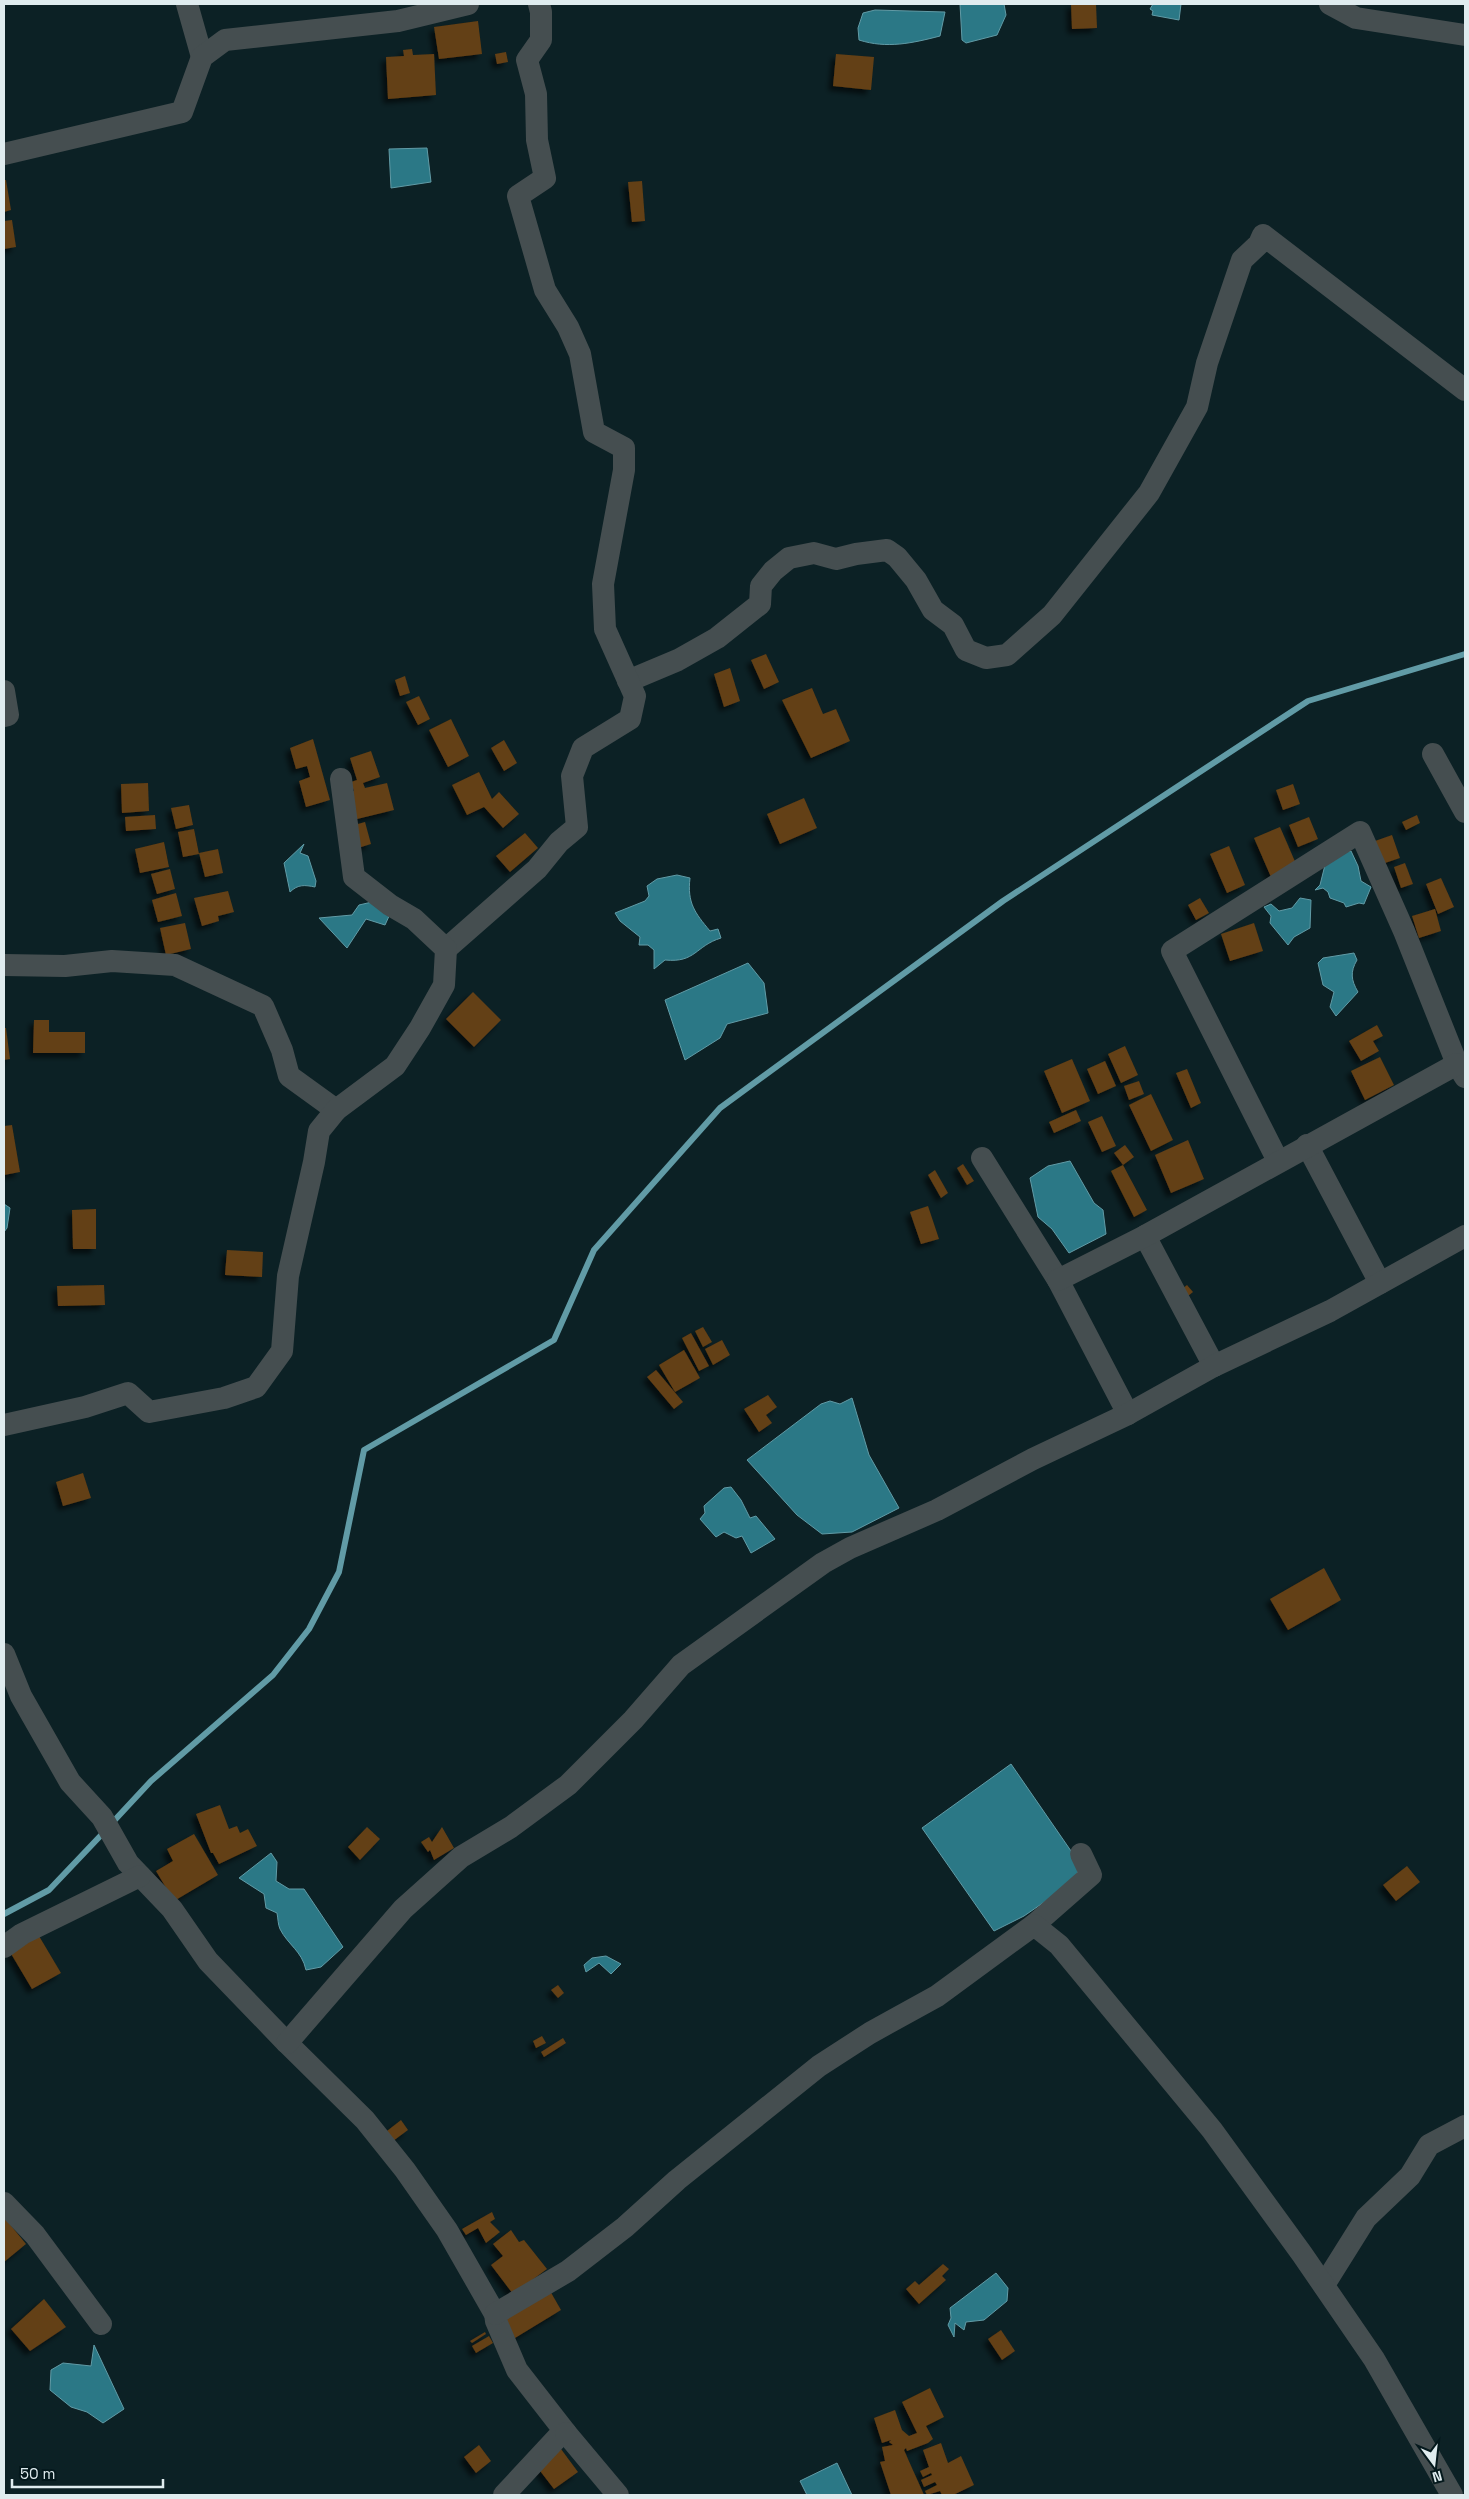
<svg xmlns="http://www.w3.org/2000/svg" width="1469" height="2499" viewBox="0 0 1469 2499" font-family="'Space Grotesk',sans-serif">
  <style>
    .water { fill: #2b7886; stroke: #619ba6 }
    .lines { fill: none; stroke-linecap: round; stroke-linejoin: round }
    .stream { stroke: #619ba6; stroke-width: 6 }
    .building { fill: #643f14; filter: url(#shadow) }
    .minor { stroke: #454e50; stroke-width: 22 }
  </style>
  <defs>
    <filter id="shadow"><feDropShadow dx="-4.5" dy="4.5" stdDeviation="2.5" flood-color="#0009"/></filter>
  </defs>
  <rect width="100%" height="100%" fill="#0c2125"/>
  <g class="water">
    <polygon points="960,4 1004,4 1006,15 997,35 966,43 962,40"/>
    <polygon points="1153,4 1181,4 1179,20 1152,15 1153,11 1150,9"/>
    <path d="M875,10L945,12L940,36C913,43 887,49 859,40L858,28L863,13Z"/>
    <polygon points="427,148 431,182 391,188 389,149"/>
    <path d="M304,844L300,853L308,856L316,881L315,887C305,885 298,884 290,892L284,863Z"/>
    <polygon points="1345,851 1351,851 1358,866 1361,881 1371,887 1364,904 1359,903 1346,907 1344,903 1330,898 1328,892 1323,888 1315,890 1320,885 1325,865"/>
    <path d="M677,875L690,878C687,903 695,913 710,931L718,929L721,938C695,946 696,963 665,960L654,969V950L648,945H639L640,937L620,921L615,913L645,901L649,896L647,886L657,879Z"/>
    <polygon points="1300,898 1311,900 1310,928 1294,937 1288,945 1270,923 1271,916 1264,907 1271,904 1279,911 1292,908"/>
    <polygon points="372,902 390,914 385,925 366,919 347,948 319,918 352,915 359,905"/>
    <path d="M1354,953L1357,960C1350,972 1351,980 1358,992L1336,1016L1330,1007L1334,992L1323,985L1318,963L1323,958Z"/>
    <polygon points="748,963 764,983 768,1013 727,1024 720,1038 685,1060 665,1000"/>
    <polygon points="1070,1161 1094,1203 1103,1210 1106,1234 1069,1253 1052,1229 1038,1217 1030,1178 1048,1166"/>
    <polygon points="4,1204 10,1208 7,1228 4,1232"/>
    <polygon points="852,1398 869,1455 899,1508 852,1532 822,1534 797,1515 747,1460 821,1404 830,1401 840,1404"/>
    <polygon points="731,1487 741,1500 750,1518 756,1516 775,1539 751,1553 742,1536 736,1538 724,1532 716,1537 700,1519 705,1513 704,1506 724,1488"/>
    <polygon points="1011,1764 1080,1864 1075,1881 1024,1916 994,1931 922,1828"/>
    <path d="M271,1853L277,1862L276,1881L289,1889H304L343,1947L321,1967L306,1970C302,1951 288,1945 280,1929C278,1925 278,1918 277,1913L266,1908L264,1894L239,1878Z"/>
    <polygon points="606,1956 621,1964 611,1974 599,1963 586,1972 584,1965 592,1958"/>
    <polygon points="996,2273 1008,2288 1007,2301 984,2320 966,2322 964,2330 955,2323 954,2337 948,2325 951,2318 950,2308"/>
    <polygon points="94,2345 124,2409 103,2423 87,2412 71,2407 50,2390 51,2370 63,2363 91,2366"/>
    <polygon points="837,2463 852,2495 807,2495 800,2481"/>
  </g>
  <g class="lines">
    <g class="stream">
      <polyline points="112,1823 151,1781 273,1675 309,1629 339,1572 364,1450 554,1340 594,1250 720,1108 1003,901 1308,701 1465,654"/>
      <polyline points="4,1914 49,1890 105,1831"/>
    </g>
  </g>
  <g class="building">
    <polygon points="1071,4 1096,4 1097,28 1072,29"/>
    <polygon points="478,21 482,54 439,59 434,27"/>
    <polygon points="412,49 413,55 434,54 436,95 388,99 386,57 404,56 403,50"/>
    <polygon points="506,52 508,62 497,64 495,54"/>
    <polygon points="836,54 874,57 871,90 833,86"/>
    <polygon points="4,180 6,180 11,210 4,212"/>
    <polygon points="642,181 645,221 632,222 628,182"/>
    <polygon points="12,220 16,247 4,249 4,221"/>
    <polygon points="766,654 779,682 764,689 751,660"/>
    <polygon points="730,668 740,701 724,707 714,674"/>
    <polygon points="405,676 410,693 400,696 395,680"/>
    <polygon points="812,688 823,714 836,709 850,741 811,758 782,700"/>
    <polygon points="419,696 430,719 418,725 406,702"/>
    <polygon points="451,719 469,756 448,767 429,730"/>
    <polygon points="313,739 330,800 306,807 299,781 310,777 307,766 296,769 290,748"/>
    <polygon points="504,740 517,763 504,771 491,748"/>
    <polygon points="371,751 380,777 363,783 365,788 387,783 394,810 353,820 346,793 354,791 351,782 357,780 350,758"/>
    <polygon points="479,772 492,799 499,792 519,814 503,828 484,807 467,815 452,785"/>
    <polygon points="148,783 149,811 122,813 121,784"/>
    <polygon points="1293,784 1300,804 1283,810 1276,790"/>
    <polygon points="804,798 817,828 780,844 767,814"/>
    <polygon points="189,805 193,825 176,829 171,808"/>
    <polygon points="155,815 156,829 126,831 125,817"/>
    <polygon points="1417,815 1420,823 1406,830 1402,822"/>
    <polygon points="1309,817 1318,839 1298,847 1289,825"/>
    <polygon points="365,822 371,844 358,848 351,826"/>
    <polygon points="1280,827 1297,866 1271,877 1254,838"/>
    <polygon points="194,829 199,854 183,857 178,832"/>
    <polygon points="525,833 538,848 510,872 496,856"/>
    <polygon points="1392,835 1400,858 1382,864 1375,841"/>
    <polygon points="164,842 169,867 140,873 135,849"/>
    <polygon points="1229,846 1245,885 1227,893 1210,854"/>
    <polygon points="218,849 223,873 205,877 199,853"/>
    <polygon points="1405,863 1413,884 1401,888 1394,867"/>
    <polygon points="170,869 175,889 157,894 151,874"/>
    <polygon points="1441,878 1454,907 1438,914 1426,884"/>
    <polygon points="228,891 234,912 218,916 219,921 202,926 194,898"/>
    <polygon points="176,893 182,916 158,922 152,900"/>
    <polygon points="1200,898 1209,913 1196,920 1188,905"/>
    <polygon points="1435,909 1441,931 1419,938 1412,916"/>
    <polygon points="185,923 191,949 166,955 160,928"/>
    <polygon points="1254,923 1263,951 1230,961 1221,934"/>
    <polygon points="473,992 501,1020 474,1047 446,1019"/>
    <polygon points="34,1020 49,1020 49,1032 85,1032 85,1053 33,1053"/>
    <polygon points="1377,1025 1383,1036 1373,1041 1379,1051 1361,1061 1349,1041"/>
    <polygon points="4,1028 6,1028 10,1059 4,1060"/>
    <polygon points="1125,1046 1138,1075 1121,1083 1108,1054"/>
    <polygon points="1380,1057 1394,1085 1365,1100 1351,1071"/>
    <polygon points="1072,1059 1090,1101 1062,1113 1044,1071"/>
    <polygon points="1105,1061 1116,1086 1098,1094 1087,1069"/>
    <polygon points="1187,1069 1201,1103 1191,1108 1176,1073"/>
    <polygon points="1139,1081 1144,1094 1129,1100 1124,1086"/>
    <polygon points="1151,1094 1173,1140 1151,1151 1129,1105"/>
    <polygon points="1076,1110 1081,1121 1054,1133 1049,1122"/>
    <polygon points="1102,1116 1116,1146 1102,1152 1088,1122"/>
    <polygon points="12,1125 20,1172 4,1175 4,1126"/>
    <polygon points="1188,1140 1204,1179 1171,1193 1155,1155"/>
    <polygon points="1125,1145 1134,1157 1123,1165 1114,1153"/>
    <polygon points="963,1164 974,1181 967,1185 957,1168"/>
    <polygon points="1123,1165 1147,1210 1134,1217 1111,1171"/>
    <polygon points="935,1170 948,1193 941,1198 928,1175"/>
    <polygon points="928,1206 939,1239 921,1244 910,1212"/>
    <polygon points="96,1209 96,1249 73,1249 72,1210"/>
    <polygon points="227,1250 263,1252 262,1277 225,1275"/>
    <polygon points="104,1285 105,1305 58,1306 57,1286"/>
    <polygon points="1187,1285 1193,1292 1188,1296 1182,1289"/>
    <polygon points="703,1327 712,1342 703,1347 695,1331"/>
    <polygon points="691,1333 709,1366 699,1371 682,1338"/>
    <polygon points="722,1340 730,1355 713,1365 705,1349"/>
    <polygon points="684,1350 700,1378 675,1392 659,1365"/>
    <polygon points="656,1370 683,1402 674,1409 647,1377"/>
    <polygon points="768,1395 777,1407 766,1415 772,1423 759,1432 744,1409"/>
    <polygon points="83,1473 91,1498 63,1506 56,1482"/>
    <polygon points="1324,1568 1341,1600 1288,1630 1270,1599"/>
    <polygon points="220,1805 229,1829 237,1826 240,1833 248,1829 257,1846 219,1864 213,1853 211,1853 196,1814"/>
    <polygon points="367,1827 380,1839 360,1860 348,1847"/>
    <polygon points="442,1827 454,1848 434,1860 430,1850 428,1852 421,1842 429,1837 432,1842"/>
    <polygon points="194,1834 218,1875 174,1901 156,1871 173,1861 167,1849"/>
    <polygon points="1407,1866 1420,1882 1396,1901 1383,1885"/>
    <polygon points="39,1936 61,1973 32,1989 10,1952"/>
    <polygon points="558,1985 564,1993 558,1998 551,1990"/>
    <polygon points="542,2036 546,2043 536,2048 533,2041"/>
    <polygon points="563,2038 566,2043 544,2057 541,2052"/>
    <polygon points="401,2120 408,2130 393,2141 387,2131"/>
    <polygon points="492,2212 495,2219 490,2222 500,2232 486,2243 478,2228 466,2235 462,2229"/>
    <polygon points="4,2217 26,2244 4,2262"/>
    <polygon points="511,2230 519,2242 524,2240 547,2269 513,2294 491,2265 503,2256 493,2244"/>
    <polygon points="943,2264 949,2269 942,2276 946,2280 919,2304 906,2289 915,2281 919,2285"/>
    <polygon points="549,2289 561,2310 515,2338 502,2316"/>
    <polygon points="44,2299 66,2327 30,2351 11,2329"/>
    <polygon points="1001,2330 1015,2351 1002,2360 988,2339"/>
    <polygon points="485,2332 486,2334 472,2343 470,2341"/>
    <polygon points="489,2336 493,2343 476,2353 472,2346"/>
    <polygon points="930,2388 944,2417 926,2426 933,2439 928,2443 907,2451 906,2448 904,2450 924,2495 891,2495 880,2462 885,2461 882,2447 893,2445 889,2442 891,2440 882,2443 874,2418 895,2410 902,2430 909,2436 917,2433 902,2402"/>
    <polygon points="941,2443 948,2463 961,2456 974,2485 953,2495 942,2495 940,2491 927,2495 925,2491 937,2485 935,2482 924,2487 921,2480 932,2475 931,2473 923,2477 920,2471 929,2467 923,2450"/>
    <polygon points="479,2445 491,2461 476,2473 464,2457"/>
    <polygon points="561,2449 578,2472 554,2489 537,2467"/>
  </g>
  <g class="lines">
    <g class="minor">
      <polyline points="187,4 202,57"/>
      <polyline points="1330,4 1356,18 1465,35"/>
      <polyline points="4,154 182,112 202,57 225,40 398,21 468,4"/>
      <polyline points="628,681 678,660 717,638 760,604 761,586 773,571 789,558 814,553 836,559 856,554 887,550 897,557 916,580 933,610 953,625 966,650 986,658 1007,655 1052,615 1149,493 1197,407 1207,363 1242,260 1259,244 1263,235 1465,390"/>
      <polyline points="4,691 8,715 4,716"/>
      <polyline points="1433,754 1465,812"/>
      <polyline points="446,949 537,869 559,842 577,827 572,776 583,748 630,719 635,696 605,629 603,584 624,470 624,448 594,432 580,354 568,327 545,290 518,196 545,178 537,140 536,94 527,60 541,40 541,12 539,4"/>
      <polyline points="4,965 65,966 112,961 175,965 263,1006 282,1050 289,1076 336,1110"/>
      <polyline points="1307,1145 1380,1283"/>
      <polyline points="982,1158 1058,1280 1128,1414"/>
      <polyline points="1278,1161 1172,951 1360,832 1404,931 1457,1064 1465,1077"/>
      <polyline points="1145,1236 1214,1366"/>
      <polyline points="1058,1280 1145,1236 1457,1064"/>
      <polyline points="4,1425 85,1407 128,1393 149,1412 224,1398 256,1387 282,1351 288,1276 314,1162 319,1131 336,1110 395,1066 420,1028 444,985 446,949 414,919 390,905 354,877 341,779"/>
      <polyline points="4,1654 21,1696 70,1782 102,1817 128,1863 172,1909 208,1961 287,2043 365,2120 405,2170 447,2230 495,2314 496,2321 517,2370 566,2433 557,2438 504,2495"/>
      <polyline points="1034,1925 1091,1875 1081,1854"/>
      <polyline points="4,1947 22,1934 140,1876"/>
      <polyline points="287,2043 403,1909 461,1857 511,1827 568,1785 633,1720 681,1665 823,1563 850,1548 937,1510 1033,1459 1128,1414 1214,1366 1330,1311 1465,1236"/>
      <polyline points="4,2203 35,2235 101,2324"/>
      <polyline points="1324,2285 1366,2218 1410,2176 1429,2145 1465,2126"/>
      <polyline points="495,2314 568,2271 625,2227 677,2180 819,2066 870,2033 937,1996 1034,1925 1059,1945 1212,2130 1302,2254 1374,2359 1452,2495"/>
      <polyline points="566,2433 618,2495"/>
    </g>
  </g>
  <rect width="1469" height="2499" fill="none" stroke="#e0ecef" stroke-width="10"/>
  <g transform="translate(1434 2464) rotate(165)" stroke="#04181c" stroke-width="4" paint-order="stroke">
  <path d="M0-4L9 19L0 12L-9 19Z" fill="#e0ecef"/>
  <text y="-8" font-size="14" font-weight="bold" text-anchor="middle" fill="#e0ecef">N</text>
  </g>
  <path d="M12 2479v8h151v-8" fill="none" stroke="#e0ecef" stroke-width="2.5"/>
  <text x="20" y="2479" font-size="15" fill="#e0ecef" stroke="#04181c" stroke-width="4" paint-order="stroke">50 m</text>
</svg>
